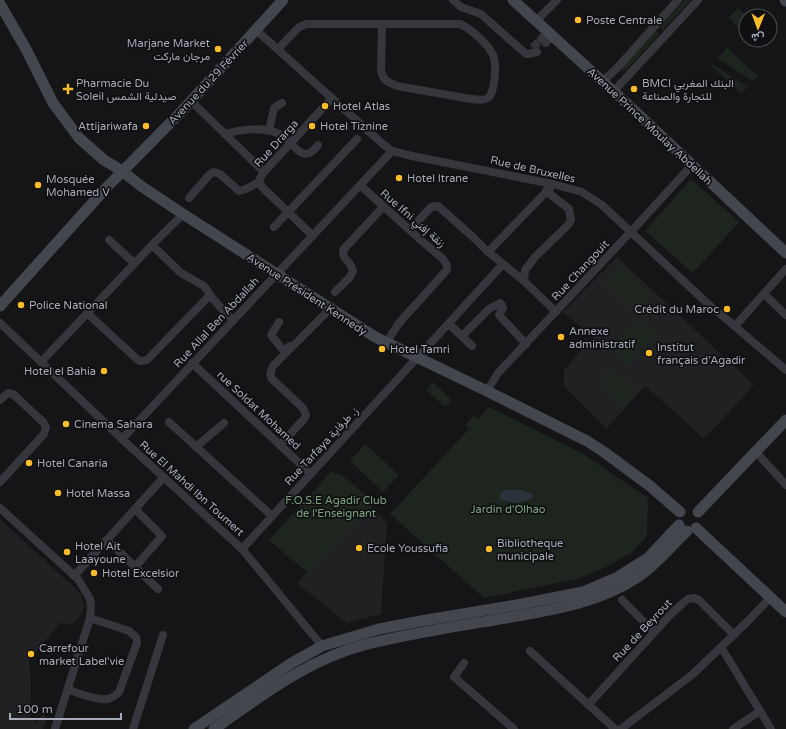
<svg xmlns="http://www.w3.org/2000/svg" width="786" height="729" viewBox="0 0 786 729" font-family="'Varela Round',Vazirmatn,sans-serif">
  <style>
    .built { fill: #212124 }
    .green { fill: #1d251e }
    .water { fill: #2b343c }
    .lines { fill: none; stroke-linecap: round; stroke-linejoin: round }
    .street-tunnel { stroke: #323337; stroke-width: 8; stroke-dasharray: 8 4; stroke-linecap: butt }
    .street { stroke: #36373c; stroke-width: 8 }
    .secondary { stroke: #44464d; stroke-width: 11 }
    .poi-dot { fill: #fabc2a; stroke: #101012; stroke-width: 1.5 }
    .labels { text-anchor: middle; stroke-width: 3.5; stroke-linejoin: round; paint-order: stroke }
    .poi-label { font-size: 11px; fill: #a6abb8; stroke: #101012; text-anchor: start }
    .street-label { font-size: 11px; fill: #a6abb8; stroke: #101012 }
    .park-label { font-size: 11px; fill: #7da480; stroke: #101012 }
  </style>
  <rect width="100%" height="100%" fill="#151517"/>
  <g class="built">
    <polygon points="617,257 754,385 704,439 677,414 645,386 606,429 564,386 564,370 593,337 563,312"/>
    <polygon points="371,507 387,523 381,614 347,623 297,583"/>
    <polygon points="0,519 81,594 84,607 80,617 72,624 60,623 29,660 31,684 30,717 36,722 43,714 47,718 43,729 0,729"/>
  </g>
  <g class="green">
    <polygon points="685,0 691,0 663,30 660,27"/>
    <polygon points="738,8 747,16 746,21 739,28 728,18"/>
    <polygon points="656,31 659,34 624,72 621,69"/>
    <polygon points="727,48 758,76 753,81 717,58"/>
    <polygon points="712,64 748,87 741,93 710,65"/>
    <polygon points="691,179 739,222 693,273 645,231"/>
    <polygon points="622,265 653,296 636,312 605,281"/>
    <polygon points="640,317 658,334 627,365 609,348"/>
    <polygon points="611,368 637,392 623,408 597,384"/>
    <polygon points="433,382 452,400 445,407 426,390"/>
    <polygon points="489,407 583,454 648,498 647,536 631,553 608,566 581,578 484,598 390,514 469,429 465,425 474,415 478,419"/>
    <polygon points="365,444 399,475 383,492 350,461"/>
    <polygon points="331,472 340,474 372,500 371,507 308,573 269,540"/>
  </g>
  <path class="water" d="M507,490H522L532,494L533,496C525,505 510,503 500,499L499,496L502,492Z"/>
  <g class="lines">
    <polyline class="street-tunnel" points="533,48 541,39"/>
    <g class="street">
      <polyline points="453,0 461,7 481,14 526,54 528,54 537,52"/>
      <polyline points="536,21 557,0"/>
      <polyline points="256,30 384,145 392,151 412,156 553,184 582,192 602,205 707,303 731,323 786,370"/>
      <polyline points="541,39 548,32"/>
      <polyline points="546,43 552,36"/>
      <path d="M278,49L299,27L307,24H460C470,28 488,44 493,55C497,63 495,90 489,97C485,101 477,100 471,99L397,86C387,81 384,82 381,71L382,24"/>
      <polyline points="602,82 618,67 678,0"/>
      <polyline points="613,92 698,0"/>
      <path d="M191,101L225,134C242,129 267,126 283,136C290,141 295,150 302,153C309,156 314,150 318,145"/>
      <polyline points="269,131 274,108 282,103"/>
      <polyline points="225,134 264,172"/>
      <polyline points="360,185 423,242 442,258 447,265 447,269 445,272 399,323 386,343"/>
      <polyline points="189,198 210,174 214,172 220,174 239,191 246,189 259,182"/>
      <polyline points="274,227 357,139"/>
      <polyline points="410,230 431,207 438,206 474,238 488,252 524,281 556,312"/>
      <path d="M313,236L261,186C258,180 260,177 264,172L332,98"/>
      <polyline points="109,240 134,263"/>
      <polyline points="152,245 181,273 204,286 214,300 233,321"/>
      <polyline points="488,252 550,188"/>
      <polyline points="524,281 525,270 535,257 568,225 571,220 569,209 546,191"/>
      <polyline points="335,292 350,277 353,271 350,264 344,257 343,250 383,207"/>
      <polyline points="764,294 786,315"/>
      <polyline points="87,313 138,360 141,361 147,360 210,295"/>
      <polyline points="279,322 271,335 284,351 290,346"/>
      <polyline points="0,323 122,439 242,549 322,646"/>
      <polyline points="449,324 472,346"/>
      <polyline points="735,326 786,269"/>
      <polyline points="462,336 489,309 500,303 502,305 503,308 499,315 526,344"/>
      <polyline points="41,362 152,245 183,214"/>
      <polyline points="192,363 311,474"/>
      <polyline points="487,391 498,373 638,224 692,165"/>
      <polyline points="0,400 8,393 13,394 43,422 46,427 44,434 0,482"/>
      <polyline points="169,422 272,516"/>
      <polyline points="122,439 392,151"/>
      <path d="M280,445L304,419L306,415L303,408L272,379C269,375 271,371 273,366L331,308"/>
      <polyline points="196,447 224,423"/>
      <polyline points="756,452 786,485"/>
      <polyline points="0,508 78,579 90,599 91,605 90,618 55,729"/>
      <polyline points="135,509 162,536 135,567"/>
      <polyline points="107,540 158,589"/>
      <polyline points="242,549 503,264"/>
      <polyline points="74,576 164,477"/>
      <polyline points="622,600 654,632"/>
      <polyline points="721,647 771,729"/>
      <polyline points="530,651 615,729"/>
      <polyline points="464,663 454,677 514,729"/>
      <path d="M68,689C76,693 100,701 108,699C113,698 116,695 119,692L137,643L136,637L129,631L90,618"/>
      <polyline points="589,704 670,615 683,603 688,599 694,598 699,600 733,634"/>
      <polyline points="133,729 163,635"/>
      <polyline points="621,729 693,674 748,621 771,597"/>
      <polyline points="733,729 760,711"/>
    </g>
    <g class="secondary">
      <polyline points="513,0 624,101 786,253"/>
      <polyline points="785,0 786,1"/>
      <polyline points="0,4 26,49 53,103 79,138 104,160 122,171 141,186 183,214 375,337 487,391 587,441 604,452 650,486 680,512"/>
      <polyline points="0,306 106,188 181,112 283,0"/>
      <polyline points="698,512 786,420"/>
      <polyline points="696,528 786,612"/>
      <polyline points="194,729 290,664 322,646 379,629 421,621 522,604 583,592 618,577 648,558 679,525"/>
      <path d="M214,729C261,696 307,660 364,645C410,633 459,626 506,618C552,610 599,603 638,577C657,564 671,546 687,531"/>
    </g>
  </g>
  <g class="poi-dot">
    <circle cx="578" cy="20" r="4"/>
    <circle cx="218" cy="49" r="4"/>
    <path d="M66 83h4v4h4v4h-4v4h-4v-4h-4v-4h4z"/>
    <circle cx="634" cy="89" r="4"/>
    <circle cx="325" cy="106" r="4"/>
    <circle cx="146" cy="126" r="4"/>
    <circle cx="312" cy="126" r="4"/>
    <circle cx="399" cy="178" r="4"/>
    <circle cx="38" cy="185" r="4"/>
    <circle cx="21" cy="305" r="4"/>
    <circle cx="727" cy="309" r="4"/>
    <circle cx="561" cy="337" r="4"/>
    <circle cx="382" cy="349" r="4"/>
    <circle cx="649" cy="353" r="4"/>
    <circle cx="104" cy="371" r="4"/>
    <circle cx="66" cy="424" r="4"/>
    <circle cx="29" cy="463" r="4"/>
    <circle cx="58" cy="493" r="4"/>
    <circle cx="359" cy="548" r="4"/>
    <circle cx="489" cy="549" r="4"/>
    <circle cx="67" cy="552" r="4"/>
    <circle cx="94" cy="573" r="4"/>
    <circle cx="31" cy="654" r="4"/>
  </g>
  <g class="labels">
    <g class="poi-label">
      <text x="586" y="24">Poste Centrale</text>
      <text x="210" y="47" text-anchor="end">Marjane Market<tspan x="210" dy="13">مرجان ماركت</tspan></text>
      <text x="76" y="87">Pharmacie Du<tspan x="76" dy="13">Soleil صيدلية الشمس</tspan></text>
      <text x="642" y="87">BMCI البنك المغربي<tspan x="642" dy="13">للتجارة والصناعة</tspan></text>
      <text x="333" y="110">Hotel Atlas</text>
      <text x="138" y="130" text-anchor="end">Attijariwafa</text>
      <text x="320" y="130">Hotel Tiznine</text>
      <text x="407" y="182">Hotel Itrane</text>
      <text x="46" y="183">Mosquée<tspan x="46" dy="13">Mohamed V</tspan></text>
      <text x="29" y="309">Police National</text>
      <text x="719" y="313" text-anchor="end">Crédit du Maroc</text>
      <text x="569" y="335">Annexe<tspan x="569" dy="13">administratif</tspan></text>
      <text x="657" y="351">Institut<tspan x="657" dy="13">français d’Agadir</tspan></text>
      <text x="390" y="353">Hotel Tamri</text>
      <text x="96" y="375" text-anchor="end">Hotel el Bahia</text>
      <text x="74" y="428">Cinema Sahara</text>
      <text x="37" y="467">Hotel Canaria</text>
      <text x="66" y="497">Hotel Massa</text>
      <text x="497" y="547">Bibliotheque<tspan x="497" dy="13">municipale</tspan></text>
      <text x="75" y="550">Hotel Ait<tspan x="75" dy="13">Laayoune</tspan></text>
      <text x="367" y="552">Ecole Youssufia</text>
      <text x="102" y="577">Hotel Excelsior</text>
      <text x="39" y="652">Carrefour<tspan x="39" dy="13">market Label'vie</tspan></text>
    </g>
    <g class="street-label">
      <text transform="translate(208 82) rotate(-47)" y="4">Avenue du 29 Février</text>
      <text transform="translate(650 126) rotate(43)" y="4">Avenue Prince Moulay Abdellah</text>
      <text transform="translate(276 143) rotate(-48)" y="4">Rue Drarga</text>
      <text transform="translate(533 169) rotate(13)" y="4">Rue de Bruxelles</text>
      <text transform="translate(413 218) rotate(41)" y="4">Rue Ifni زنقة إفني</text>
      <text transform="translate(580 270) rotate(-47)" y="4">Rue Changouit</text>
      <text transform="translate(307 294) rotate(33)" y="4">Avenue Président Kennedy</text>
      <text transform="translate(216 322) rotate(-47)" y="4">Rue Allal Ben Abdallah</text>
      <text transform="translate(259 410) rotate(43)" y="4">rue Soldat Mohamed</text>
      <text transform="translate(321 446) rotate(-47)" y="4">Rue Tarfaya ز. طرفاية</text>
      <text transform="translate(192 488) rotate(42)" y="4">Rue El Mahdi Ibn Toumert</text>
      <text transform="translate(642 630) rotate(-47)" y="4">Rue de Beyrout</text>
    </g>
    <g class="park-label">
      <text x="336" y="504">F.O.S.E Agadir Club<tspan x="336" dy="13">de l'Enseignant</tspan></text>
      <text x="508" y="513">Jardin d'Olhao</text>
    </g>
  </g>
  <g transform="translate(758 28) rotate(181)"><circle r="19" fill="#101012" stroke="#4c4e54"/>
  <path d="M0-3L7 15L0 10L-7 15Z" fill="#fabc2a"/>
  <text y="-6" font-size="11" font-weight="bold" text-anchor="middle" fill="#a6abb8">ش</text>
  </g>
  <path d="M10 713v6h111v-6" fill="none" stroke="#a6abb8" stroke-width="2"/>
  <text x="16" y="713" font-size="12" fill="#a6abb8" stroke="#101012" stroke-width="3" paint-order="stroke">100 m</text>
</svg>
